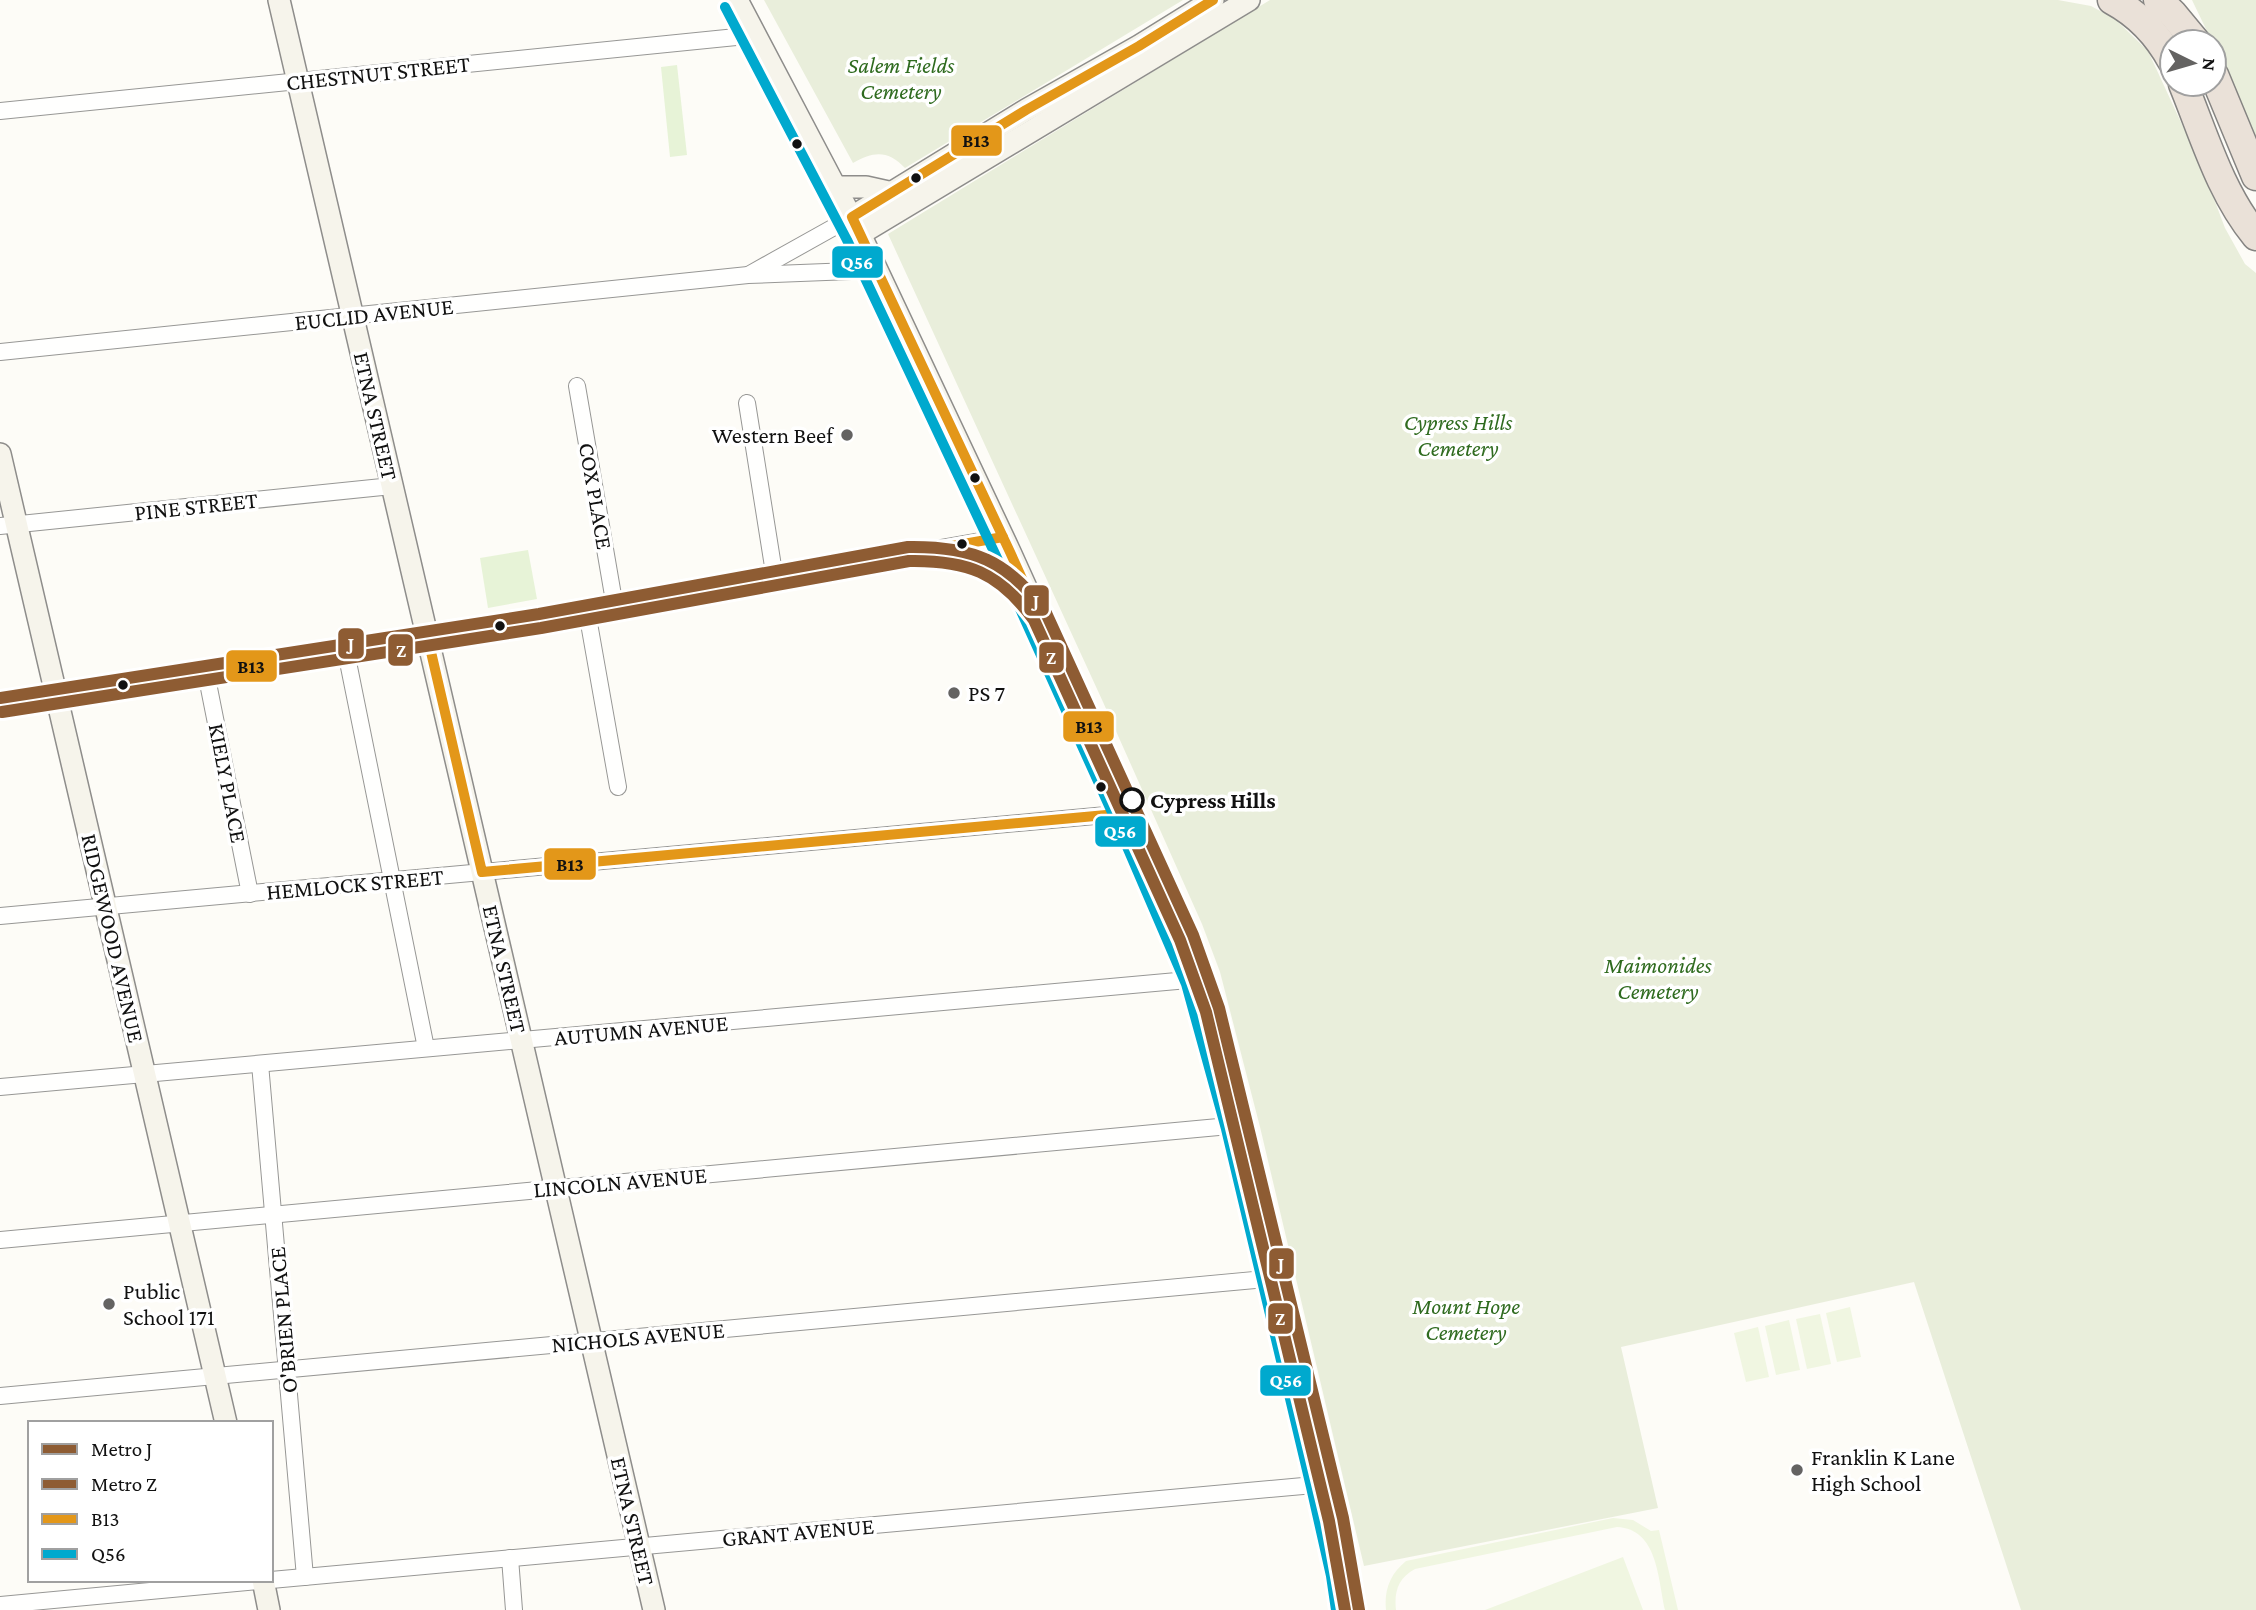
<svg xmlns="http://www.w3.org/2000/svg" width="2256" height="1610" viewBox="0 0 2256 1610" font-family="'Crimson Pro',serif">
  <style>
    .green { fill: #e7f3d7 }
    .cemetery { fill: #e9eedb }
    .pitch { fill: #f0f6e1 }
    .lines { fill: none; stroke-linecap: round; stroke-linejoin: round }
    .street-casing { stroke: #979795; stroke-width: 18 }
    .secondary-casing { stroke: #8e8d8b; stroke-width: 24 }
    .highway-casing { stroke: #858482; stroke-width: 31 }
    .street { stroke: #fffffe; stroke-width: 16 }
    .secondary { stroke: #f6f4eb; stroke-width: 21 }
    .highway { stroke: #eae1d8; stroke-width: 28 }
    .bus-1-casing { stroke: #fff; stroke-width: 16 }
    .bus-2-casing { stroke: #fff; stroke-width: 16 }
    .bus-1 { stroke: #e39719; stroke-width: 10 }
    .bus-2 { stroke: #00a9ce; stroke-width: 10 }
    .metro-1-casing { stroke: #fff; stroke-width: 18 }
    .metro-2-casing { stroke: #fff; stroke-width: 18 }
    .metro-1 { stroke: #8e5c33; stroke-width: 12 }
    .metro-2 { stroke: #8e5c33; stroke-width: 12 }
    .bus-dot { fill: #111; stroke: #fff; stroke-width: 2.5 }
    .poi-dot { fill: #646362; stroke: #fff; stroke-width: 2.5 }
    .stop-dot { fill: #fff; stroke: #111; stroke-width: 3.5 }
    .labels { text-anchor: middle; stroke-width: 7; stroke-linejoin: round; paint-order: stroke }
    .park-label { font-size: 23px; font-style: italic; fill: #2f6b1f; stroke: #fff }
    .street-label { font-size: 23px; fill: #111; stroke: #fff }
    .poi-label { font-size: 23px; fill: #111; stroke: #fff; text-anchor: start }
    .stop-label { font-size: 23px; font-weight: bold; fill: #111; stroke: #fff; text-anchor: start }
    .line-badge { stroke: #fff; stroke-width: 2.5 }
    .badge-label { font-size: 19px; text-anchor: middle; font-weight: bold; fill: #fff }
    .pale-badge-label { font-size: 19px; text-anchor: middle; font-weight: bold; fill: #111 }
  </style>
  <rect width="100%" height="100%" fill="#fdfcf7"/>
  <g class="green">
    <polygon points="677,65 687,155 670,157 661,67"/>
    <polygon points="528,550 537,599 488,608 480,558"/>
  </g>
  <g class="cemetery">
    <path d="M764,0H1183L905,168C888,150 874,151 853,163Z"/>
    <polygon points="1270,0 2058,0 2091,6 2115,19 2148,51 2203,170 2225,228 2245,264 2256,273 2256,1610 2021,1610 1914,1282 1621,1347 1658,1508 1364,1566 1260,1127 1220,972 1202,924 1103,702 888,234"/>
    <polygon points="2192,0 2256,0 2256,149 2230,79"/>
  </g>
  <g class="pitch">
    <polygon points="1850,1307 1861,1357 1837,1362 1826,1313"/>
    <polygon points="1820,1314 1831,1364 1807,1369 1796,1319"/>
    <polygon points="1789,1320 1800,1370 1776,1375 1765,1326"/>
    <polygon points="1758,1327 1769,1377 1746,1382 1734,1333"/>
    <path d="M1613,1518L1633,1520L1651,1531L1659,1530L1678,1610H1665C1658,1579 1658,1529 1617,1527L1415,1569C1398,1578 1394,1592 1396,1610H1386C1384,1590 1390,1574 1406,1561Z"/>
    <polygon points="1623,1557 1643,1610 1485,1610"/>
  </g>
  <g class="lines">
    <defs>
      <g id="street">
        <polyline points="0,111 756,35"/>
        <polyline points="750,274 852,217"/>
        <polyline points="0,352 748,275 877,270"/>
        <polyline points="577,386 615,607"/>
        <polyline points="747,403 775,579"/>
        <polyline points="0,526 392,486"/>
        <polyline points="587,612 618,787"/>
        <polyline points="346,652 426,1048"/>
        <polyline points="206,673 250,894"/>
        <polyline points="0,704 428,639 1003,537"/>
        <polyline points="0,916 1128,813"/>
        <polyline points="260,1064 305,1577"/>
        <polyline points="0,1087 1199,979"/>
        <polyline points="0,1240 1240,1125"/>
        <polyline points="0,1396 1276,1278"/>
        <polyline points="510,1558 514,1610"/>
        <polyline points="271,1580 1325,1484"/>
        <polyline points="0,1605 268,1580"/>
      </g>
      <g id="secondary">
        <polyline points="279,0 654,1610"/>
        <polyline points="737,0 860,234 1010,552 1128,813 1199,979 1240,1125 1325,1484 1345,1574 1350,1610"/>
        <polyline points="837,187 866,187 893,193"/>
        <polyline points="852,217 1026,110 1139,46 1213,0"/>
        <polyline points="860,234 1249,0"/>
        <polyline points="0,454 226,1423"/>
        <polyline points="263,1580 269,1610"/>
      </g>
      <g id="highway">
        <path d="M2112,0C2138,14 2158,35 2172,61"/>
        <polyline points="2158,0 2172,13 2196,42"/>
        <polyline points="2214,75 2256,176"/>
        <path d="M2183,84C2204,135 2220,192 2256,236"/>
      </g>
    </defs>
    <use href="#street" class="street-casing"/>
    <use href="#secondary" class="secondary-casing"/>
    <use href="#highway" class="highway-casing"/>
    <use href="#street" class="street"/>
    <use href="#secondary" class="secondary"/>
    <use href="#highway" class="highway"/>
    <defs>
      <g id="bus-1">
        <polyline points="428,639 482,872 1128,813 1010,552 852,217 1026,110 1139,46 1213,0"/>
        <polyline points="0,704 428,639 1003,537"/>
      </g>
      <polyline id="bus-2" points="725,7 847,240 997,558 1115,819 1186,984 1226,1129 1311,1487 1331,1576 1336,1610"/>
    </defs>
    <use href="#bus-1" class="bus-1-casing"/>
    <use href="#bus-2" class="bus-2-casing"/>
    <use href="#bus-1" class="bus-1"/>
    <use href="#bus-2" class="bus-2"/>
    <defs>
      <path id="metro-1" d="M0,698L539,614L908,547C972,546 1008,560 1046,613L1193,935L1219,1008L1343,1518L1359,1610"/>
      <path id="metro-2" d="M2,712L541,628L909,561C967,560 999,572 1034,620L1180,940L1206,1012L1329,1521L1345,1610"/>
    </defs>
    <use href="#metro-1" class="metro-1-casing"/>
    <use href="#metro-2" class="metro-2-casing"/>
    <use href="#metro-1" class="metro-1"/>
    <use href="#metro-2" class="metro-2"/>
  </g>
  <g class="bus-dot">
    <circle cx="797" cy="144" r="6"/>
    <circle cx="916" cy="178" r="6"/>
    <circle cx="975" cy="478" r="6"/>
    <circle cx="962" cy="544" r="6"/>
    <circle cx="500" cy="626" r="6"/>
    <circle cx="123" cy="685" r="6"/>
    <circle cx="1101" cy="787" r="6"/>
  </g>
  <g class="poi-dot">
    <circle cx="847" cy="435" r="7"/>
    <circle cx="954" cy="693" r="7"/>
    <circle cx="109" cy="1304" r="7"/>
    <circle cx="1797" cy="1470" r="7"/>
  </g>
  <circle class="stop-dot" cx="1132" cy="800" r="11"/>
  <g class="labels">
    <g class="park-label">
      <text x="901" y="73">Salem Fields<tspan x="901" dy="26">Cemetery</tspan></text>
      <text x="1458" y="430">Cypress Hills<tspan x="1458" dy="26">Cemetery</tspan></text>
      <text x="1658" y="973">Maimonides<tspan x="1658" dy="26">Cemetery</tspan></text>
      <text x="1466" y="1314">Mount Hope<tspan x="1466" dy="26">Cemetery</tspan></text>
    </g>
    <g class="street-label">
      <text transform="translate(378 73) rotate(-6)" y="8">CHESTNUT STREET</text>
      <text transform="translate(374 314) rotate(-6)" y="8">EUCLID AVENUE</text>
      <text transform="translate(376 416) rotate(77)" y="8">ETNA STREET</text>
      <text transform="translate(596 496) rotate(80)" y="8">COX PLACE</text>
      <text transform="translate(196 506) rotate(-6)" y="8">PINE STREET</text>
      <text transform="translate(228 783) rotate(79)" y="8">KIELY PLACE</text>
      <text transform="translate(355 884) rotate(-5)" y="8">HEMLOCK STREET</text>
      <text transform="translate(113 938) rotate(77)" y="8">RIDGEWOOD AVENUE</text>
      <text transform="translate(505 969) rotate(77)" y="8">ETNA STREET</text>
      <text transform="translate(641 1030) rotate(-5)" y="8">AUTUMN AVENUE</text>
      <text transform="translate(620 1182) rotate(-5)" y="8">LINCOLN AVENUE</text>
      <text transform="translate(283 1320) rotate(-95)" y="8">O'BRIEN PLACE</text>
      <text transform="translate(638 1337) rotate(-5)" y="8">NICHOLS AVENUE</text>
      <text transform="translate(633 1521) rotate(77)" y="8">ETNA STREET</text>
      <text transform="translate(798 1532) rotate(-5)" y="8">GRANT AVENUE</text>
    </g>
    <g class="poi-label">
      <text x="833" y="443" text-anchor="end">Western Beef</text>
      <text x="968" y="701">PS 7</text>
      <text x="123" y="1299">Public<tspan x="123" dy="26">School 171</tspan></text>
      <text x="1811" y="1465">Franklin K Lane<tspan x="1811" dy="26">High School</tspan></text>
    </g>
    <g class="stop-label">
      <text x="1150" y="808">Cypress Hills</text>
    </g>
  </g>
  <g class="line-badge">
    <rect x="950" y="124" width="53" height="33" rx="7" fill="#e39719"/>
    <rect x="831" y="245" width="53" height="34" rx="7" fill="#00a9ce"/>
    <rect x="1023" y="584" width="27" height="33" rx="7" fill="#8e5c33"/>
    <rect x="337" y="627" width="28" height="33" rx="7" fill="#8e5c33"/>
    <rect x="387" y="633" width="27" height="34" rx="7" fill="#8e5c33"/>
    <rect x="1038" y="641" width="27" height="33" rx="7" fill="#8e5c33"/>
    <rect x="225" y="649" width="53" height="34" rx="7" fill="#e39719"/>
    <rect x="1062" y="710" width="53" height="33" rx="7" fill="#e39719"/>
    <rect x="1094" y="815" width="53" height="33" rx="7" fill="#00a9ce"/>
    <rect x="543" y="847" width="54" height="34" rx="7" fill="#e39719"/>
    <rect x="1268" y="1247" width="27" height="33" rx="7" fill="#8e5c33"/>
    <rect x="1267" y="1302" width="27" height="33" rx="7" fill="#8e5c33"/>
    <rect x="1259" y="1364" width="53" height="33" rx="7" fill="#00a9ce"/>
  </g>
  <g class="badge-label">
    <text x="857" y="269">Q56</text>
    <text x="1036" y="607">J</text>
    <text x="351" y="650">J</text>
    <text x="401" y="657">Z</text>
    <text x="1051" y="664">Z</text>
    <text x="1120" y="838">Q56</text>
    <text x="1281" y="1270">J</text>
    <text x="1280" y="1325">Z</text>
    <text x="1286" y="1387">Q56</text>
  </g>
  <g class="pale-badge-label">
    <text x="976" y="147">B13</text>
    <text x="251" y="673">B13</text>
    <text x="1089" y="733">B13</text>
    <text x="570" y="871">B13</text>
  </g>
  <rect x="28" y="1421" width="245" height="161" fill="#ffffff" stroke="#a0a0a0" stroke-width="2"/>
  <rect x="42" y="1444" width="35" height="10" fill="#8e5c33" stroke="#a0a0a0" stroke-width="2"/>
  <text x="91" y="1456" font-size="21" fill="#111111">Metro J</text>
  <rect x="42" y="1479" width="35" height="10" fill="#8e5c33" stroke="#a0a0a0" stroke-width="2"/>
  <text x="91" y="1491" font-size="21" fill="#111111">Metro Z</text>
  <rect x="42" y="1514" width="35" height="10" fill="#e39719" stroke="#a0a0a0" stroke-width="2"/>
  <text x="91" y="1526" font-size="21" fill="#111111">B13</text>
  <rect x="42" y="1549" width="35" height="10" fill="#00a9ce" stroke="#a0a0a0" stroke-width="2"/>
  <text x="91" y="1561" font-size="21" fill="#111111">Q56</text>
  <g transform="translate(2193 63) rotate(95)"><circle r="33" fill="#ffffff" stroke="#a0a0a0" stroke-width="2"/>
  <path d="M0-5L12 26L0 18L-12 26Z" fill="#646362"/>
  <text y="-10" font-size="19" font-weight="bold" text-anchor="middle" fill="#111111">N</text>
  </g>
</svg>
